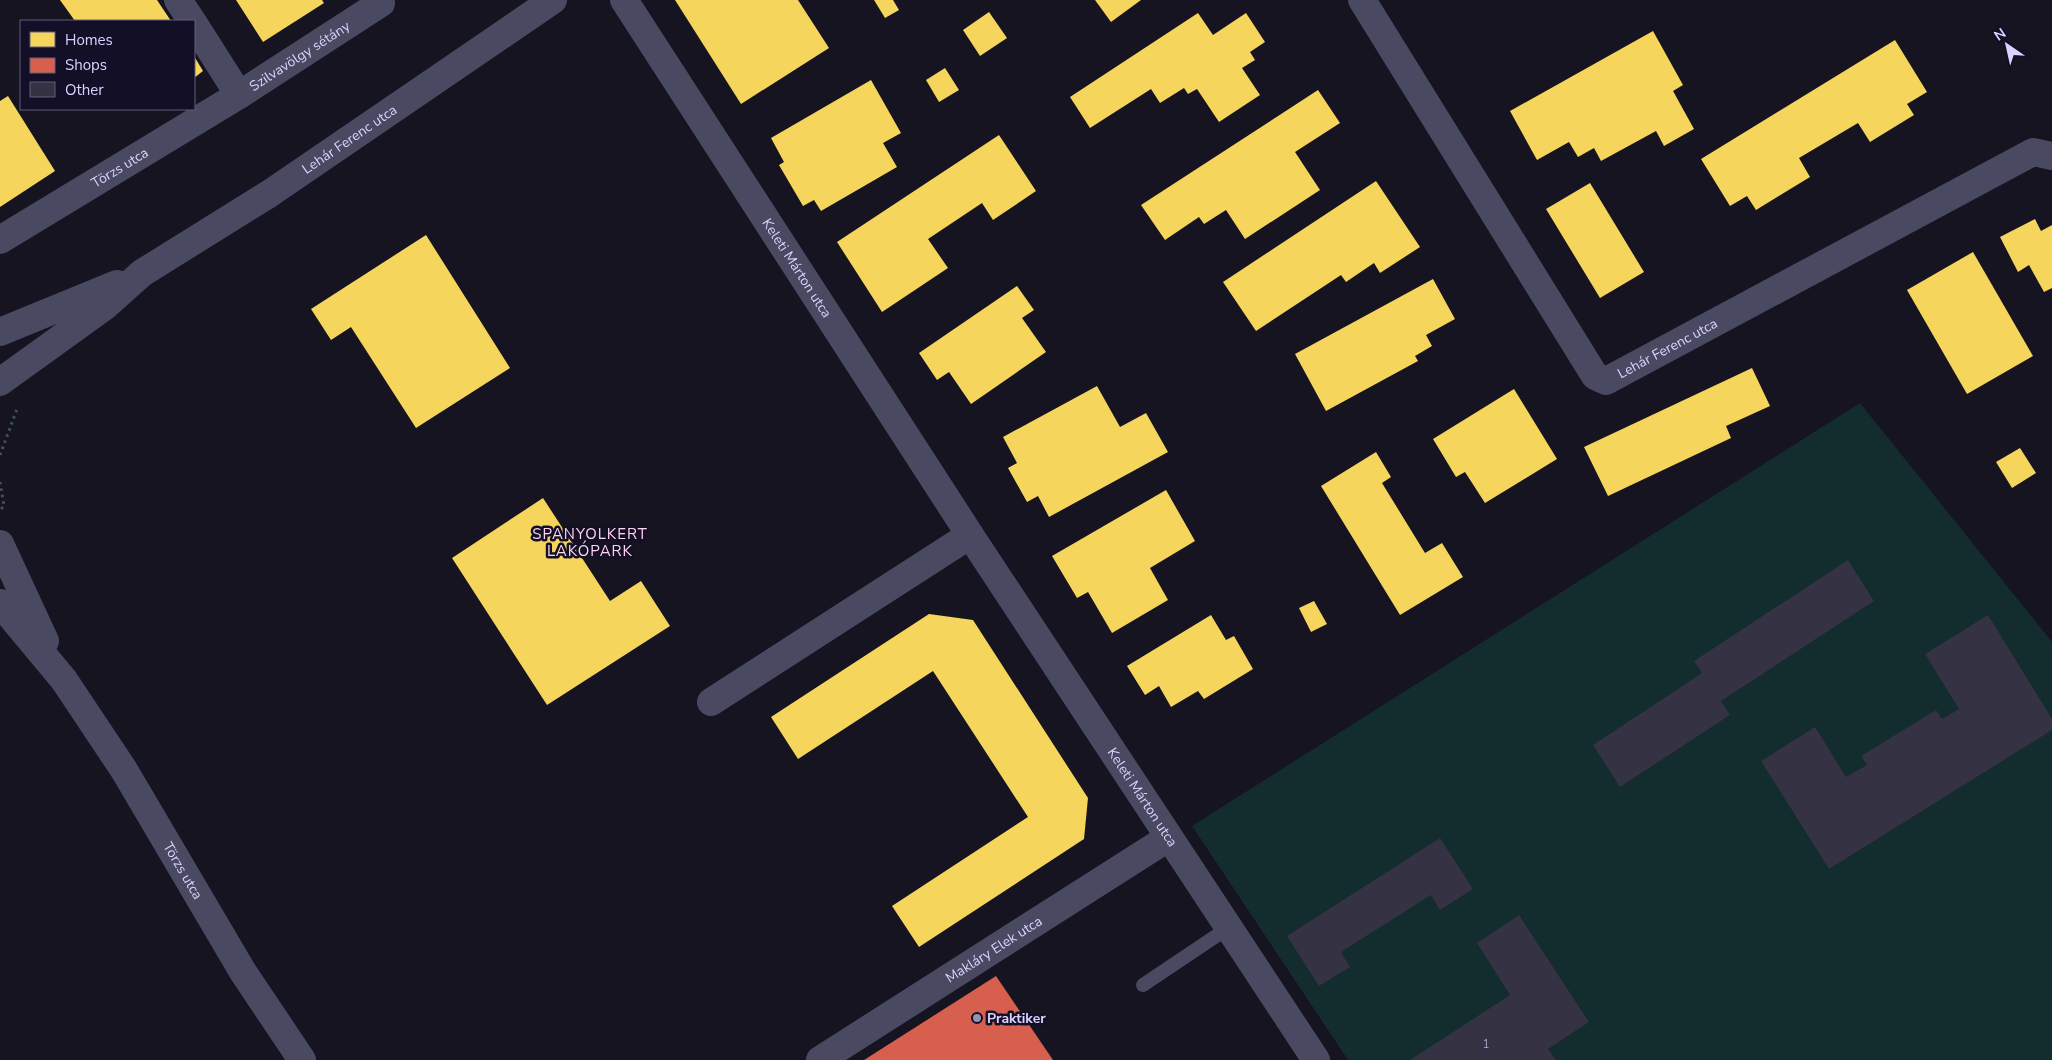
<svg xmlns="http://www.w3.org/2000/svg" width="2052" height="1060" viewBox="0 0 2052 1060" font-family="'Nunito Sans',sans-serif">
  <style>
    .green { fill: #132c2d }
    .homes { fill: #f6d55c }
    .shops { fill: #d6604d }
    .building { fill: #343243 }
    .lines { fill: none; stroke-linecap: round; stroke-linejoin: round }
    .path { stroke: #44505f; stroke-width: 3; stroke-dasharray: 2.5 4; stroke-linecap: butt }
    .service { stroke: #4a4962; stroke-width: 14 }
    .minor { stroke: #4a4962; stroke-width: 28 }
    .poi-dot { fill: #9591b1; stroke: #130f26; stroke-width: 2 }
    .labels { text-anchor: middle; stroke-width: 5; stroke-linejoin: round; paint-order: stroke }
    .number-label { font-size: 11px; fill: #b0acd0 }
    .street-label { font-size: 14px; fill: #d9d4ff; stroke: #130f26 }
    .poi-label { font-size: 14px; font-weight: bold; fill: #d9d4ff; stroke: #130f26; text-anchor: start }
    .neighbourhood-label { font-size: 15px; letter-spacing: 1px; fill: #ffd6f0; stroke: #130f26 }
  </style>
  <rect width="100%" height="100%" fill="#161421"/>
  <polygon class="green" points="1860,403 2052,642 2052,1060 1348,1060 1192,826"/>
  <g class="homes">
    <polygon points="60,0 157,0 171,21 75,21"/>
    <polygon points="236,0 322,0 324,3 263,42"/>
    <polygon points="675,0 798,0 829,48 741,104"/>
    <polygon points="874,0 893,0 899,10 885,18"/>
    <polygon points="1095,0 1141,0 1111,22"/>
    <polygon points="989,12 1007,38 980,56 963,30"/>
    <polygon points="1198,13 1213,35 1246,13 1265,42 1250,52 1255,60 1242,68 1260,95 1219,122 1197,89 1188,94 1184,88 1160,103 1151,89 1090,128 1070,97"/>
    <polygon points="1653,31 1683,85 1673,91 1694,129 1664,146 1656,131 1601,161 1594,148 1578,157 1569,142 1537,160 1510,111"/>
    <polygon points="1895,40 1927,92 1907,104 1914,115 1870,142 1858,123 1799,158 1810,177 1756,210 1747,196 1730,206 1701,159"/>
    <polygon points="194,56 203,71 194,78"/>
    <polygon points="945,68 959,90 939,102 926,80"/>
    <polygon points="871,80 901,133 883,143 897,167 821,211 814,200 803,206 779,165 784,162 771,138"/>
    <polygon points="1318,90 1340,123 1295,152 1320,190 1245,239 1226,210 1204,224 1199,217 1165,240 1141,205"/>
    <polygon points="8,96 55,171 0,207 0,101"/>
    <polygon points="999,135 1036,191 993,220 982,203 928,239 948,268 882,312 837,242"/>
    <polygon points="1376,181 1420,247 1380,273 1374,263 1346,282 1341,275 1256,331 1223,282"/>
    <polygon points="1590,183 1644,272 1600,298 1546,209"/>
    <polygon points="2035,219 2041,231 2052,225 2052,288 2044,292 2029,265 2018,272 2000,237"/>
    <polygon points="426,235 510,368 416,428 351,327 331,340 311,309"/>
    <polygon points="1973,252 2033,356 1967,394 1907,290"/>
    <polygon points="1433,279 1455,319 1426,335 1432,346 1415,356 1418,361 1326,411 1295,354"/>
    <polygon points="1017,286 1034,310 1022,318 1046,352 971,404 949,372 937,380 919,353"/>
    <polygon points="1752,368 1770,406 1726,426 1731,438 1608,496 1584,447"/>
    <polygon points="1097,386 1120,427 1146,413 1168,452 1049,517 1038,496 1027,502 1008,468 1017,463 1003,437"/>
    <polygon points="1514,389 1557,459 1485,503 1465,472 1456,477 1433,439"/>
    <polygon points="2020,448 2036,473 2012,488 1996,462"/>
    <polygon points="1376,452 1391,477 1382,483 1425,553 1442,543 1463,577 1400,615 1321,486"/>
    <polygon points="1166,490 1195,541 1150,568 1168,600 1112,633 1088,592 1077,598 1052,556"/>
    <polygon points="543,498 610,601 641,581 670,626 547,705 452,558"/>
    <polygon points="1314,601 1327,624 1311,632 1299,608"/>
    <polygon points="929,614 973,620 1088,798 1084,839 919,947 892,906 1028,817 933,671 798,759 771,717"/>
    <polygon points="1211,615 1226,640 1234,636 1253,669 1204,699 1198,691 1171,707 1159,686 1145,695 1127,666"/>
  </g>
  <polygon class="shops" points="996,976 1053,1060 864,1060"/>
  <g class="building">
    <polygon points="1848,560 1874,601 1721,701 1730,715 1620,787 1593,745 1702,673 1694,661"/>
    <polygon points="1988,615 2052,719 2052,730 1829,869 1761,761 1815,727 1846,777 1867,765 1861,756 1936,710 1942,719 1959,709 1925,654"/>
    <polygon points="1440,838 1473,889 1440,910 1431,895 1341,952 1350,967 1319,986 1287,936"/>
    <polygon points="1519,915 1589,1022 1548,1049 1556,1060 1410,1060 1510,995 1477,943"/>
  </g>
  <g class="lines">
    <g class="path">
      <polyline points="0,455 17,409"/>
      <polyline points="0,482 4,506 0,510"/>
    </g>
    <polyline class="service" points="1143,985 1228,928"/>
    <g class="minor">
      <polyline points="178,0 192,21"/>
      <path id="s1" d="M624,0L970,535L1316,1060"/>
      <path id="s2" d="M1362,0L1595,376L1606,381L2033,152L2052,156"/>
      <path id="s3" d="M194,24L239,95L381,3"/>
      <path id="s4" d="M0,240L239,95"/>
      <polyline points="0,332 117,284"/>
      <path id="s5" d="M0,382L104,307L142,273L269,194L553,0"/>
      <polyline points="0,544 45,641"/>
      <path id="s6" d="M0,603L64,680L124,770L243,972L302,1060"/>
      <polyline points="711,702 970,535"/>
      <path id="s7" d="M820,1060L1168,838"/>
    </g>
  </g>
  <circle class="poi-dot" cx="977" cy="1018" r="5"/>
  <g class="labels">
    <g class="number-label">
      <text x="1486" y="1048">1</text>
    </g>
    <g class="street-label">
      <text dy="5" stroke="none"><textPath href="#s3" startOffset="156">Szilvavölgy sétány</textPath></text>
      <text dy="5" stroke="none"><textPath href="#s5" startOffset="426">Lehár Ferenc utca</textPath></text>
      <text dy="5" stroke="none"><textPath href="#s4" startOffset="140">Törzs utca</textPath></text>
      <text dy="5" stroke="none"><textPath href="#s1" startOffset="319">Keleti Márton utca</textPath></text>
      <text dy="5" stroke="none"><textPath href="#s2" startOffset="524">Lehár Ferenc utca</textPath></text>
      <text dy="5" stroke="none"><textPath href="#s1" startOffset="951">Keleti Márton utca</textPath></text>
      <text dy="5" stroke="none"><textPath href="#s6" startOffset="325">Törzs utca</textPath></text>
      <text dy="5" stroke="none"><textPath href="#s7" startOffset="206">Makláry Elek utca</textPath></text>
    </g>
    <g class="poi-label">
      <text x="987" y="1023">Praktiker</text>
    </g>
    <g class="neighbourhood-label">
      <text x="590" y="539">SPANYOLKERT<tspan x="590" dy="17">LAKÓPARK</tspan></text>
    </g>
  </g>
  <rect x="20" y="20" width="175" height="90" fill="#130f26" stroke="#625e7d"/>
  <rect x="30" y="32" width="25" height="15" fill="#f6d55c" stroke="#625e7d"/>
  <text x="65" y="45" font-size="15" fill="#d9d4ff">Homes</text>
  <rect x="30" y="58" width="25" height="15" fill="#d6604d" stroke="#625e7d"/>
  <text x="65" y="70" font-size="15" fill="#d9d4ff">Shops</text>
  <rect x="30" y="82" width="25" height="15" fill="#343243" stroke="#625e7d"/>
  <text x="65" y="95" font-size="15" fill="#d9d4ff">Other</text>
  <g transform="translate(2007 45) rotate(326)" stroke="#130f26" stroke-width="4" paint-order="stroke">
  <path d="M0-4L9 19L0 12L-9 19Z" fill="#d9d4ff"/>
  <text y="-8" font-size="14" font-weight="bold" text-anchor="middle" fill="#d9d4ff">N</text>
  </g>
</svg>
